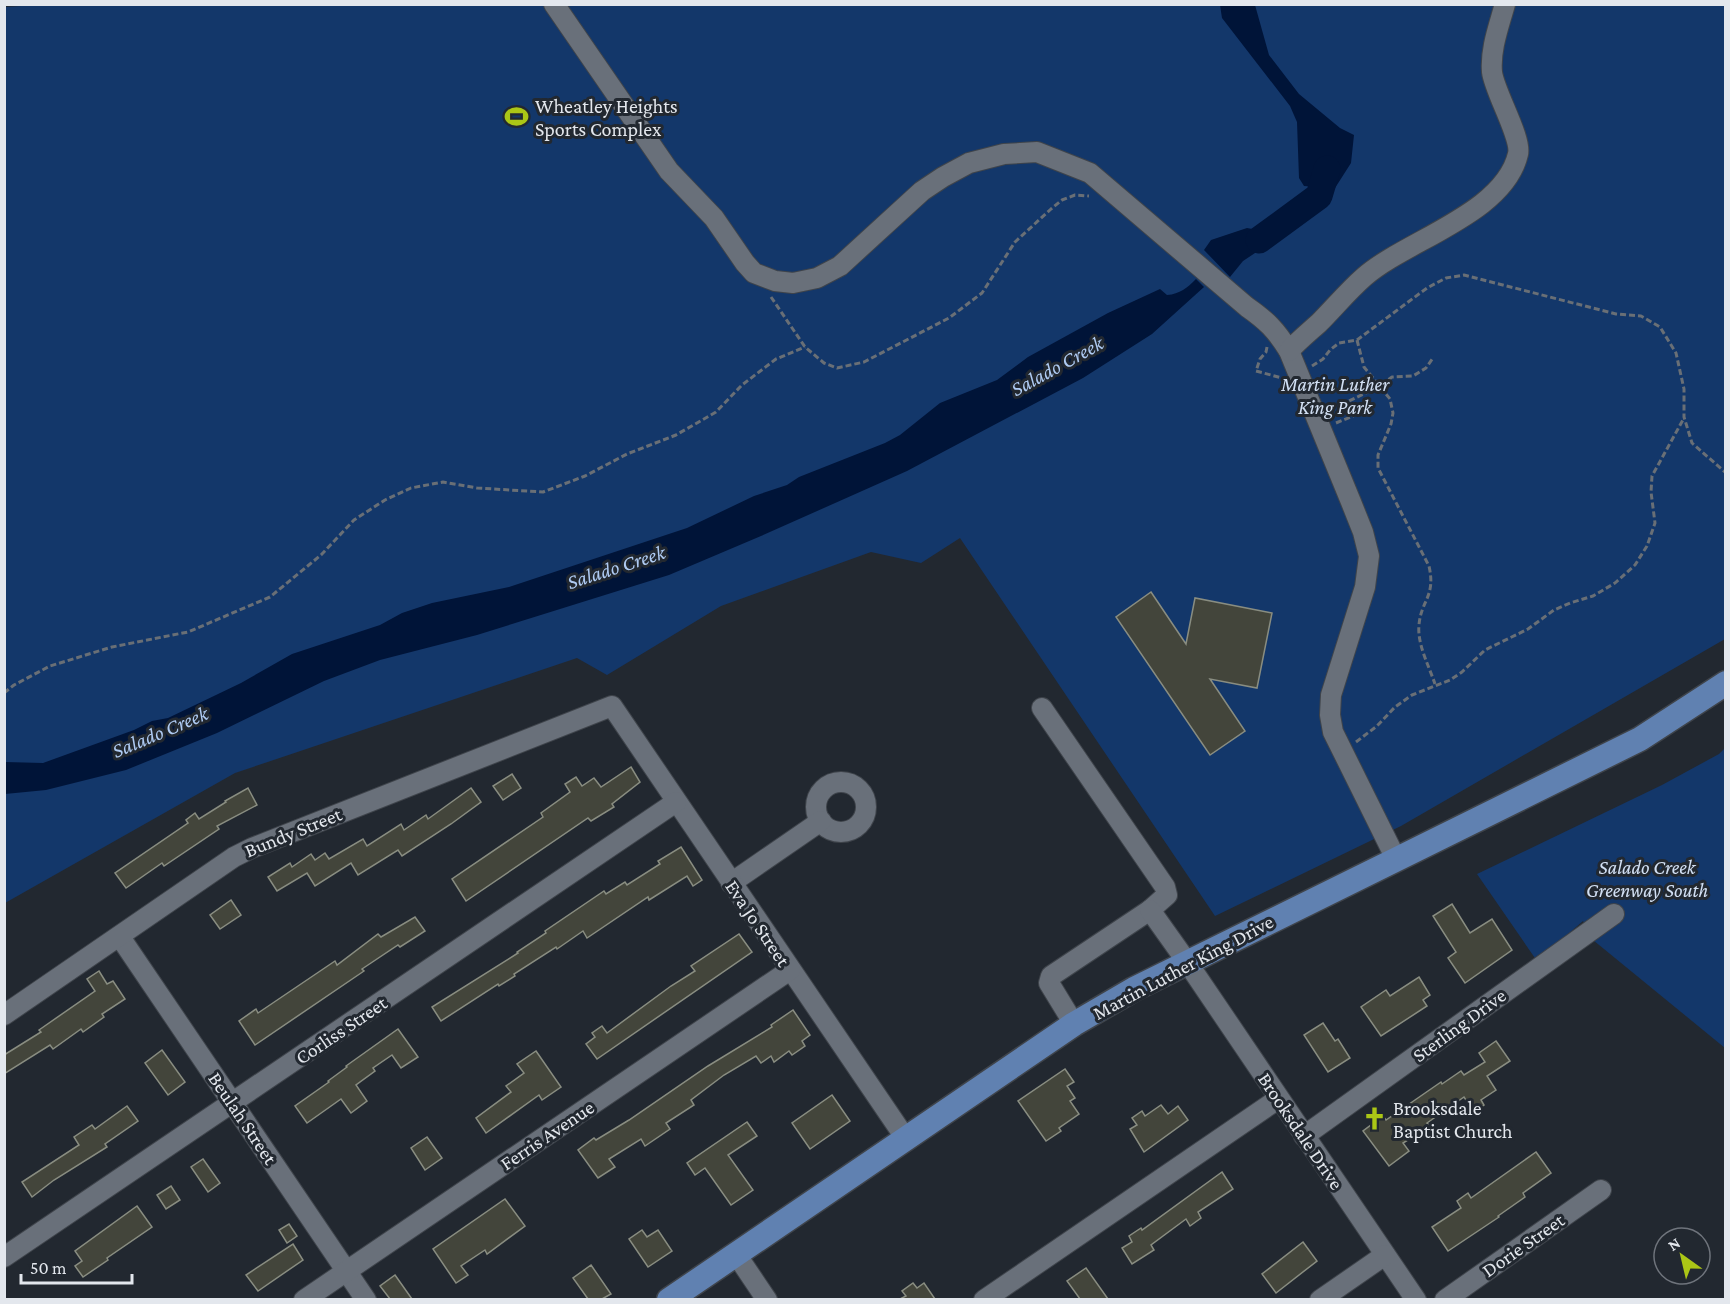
<svg xmlns="http://www.w3.org/2000/svg" width="1730" height="1304" viewBox="0 0 1730 1304" font-family="'Crimson Pro',serif">
  <style>
    .green { fill: #13376a }
    .water { fill: #001438 }
    .lines { fill: none; stroke-linecap: round; stroke-linejoin: round }
    .river { stroke: #001438; stroke-width: 27 }
    .building { fill: #43453b; stroke: #898d81; stroke-width: 1.5 }
    .minor-casing { stroke: #3f444b; stroke-width: 22 }
    .major-casing { stroke: #3f444b; stroke-width: 27 }
    .path { stroke: #696f76; stroke-width: 3; stroke-dasharray: 6 3; stroke-linecap: butt }
    .minor { stroke: #69707a; stroke-width: 20 }
    .major { stroke: #6081b1; stroke-width: 24 }
    .labels { text-anchor: middle; stroke-width: 6; stroke-linejoin: round; paint-order: stroke }
    .poi-label { font-size: 20px; fill: #e3e7ed; stroke: #222830; text-anchor: start }
    .park-label { font-size: 20px; font-style: italic; fill: #d2e0f4; stroke: #222830 }
    .street-label { font-size: 20px; fill: #e3e7ed; stroke: #222830 }
    .water-label { font-size: 21px; font-style: italic; fill: #afcbf3; stroke: #222830 }
  </style>
  <rect width="100%" height="100%" fill="#222830"/>
  <g class="green">
    <polygon points="54,4 1725,5 1725,639 1401,826 1215,916 960,538 921,563 871,552 721,606 607,675 577,658 235,773 5,903 5,7"/>
    <polygon points="1725,748 1725,1048 1593,940 1583,921 1537,961 1477,874 1662,785 1719,754"/>
  </g>
  <g class="water">
    <polygon points="1220,5 1255,5 1269,55 1299,94 1340,128 1354,135 1351,163 1328,199 1303,221 1243,261 1230,277 1204,250 1211,240 1247,228 1263,231 1301,212 1311,204 1318,189 1316,187 1304,186 1299,178 1297,122 1290,106 1222,18"/>
    <path d="M1196,279L1204,287L1152,334L1083,378L907,471L761,536L669,575L477,635L380,660L324,681L217,733L126,770L46,790L5,794V762L43,763L134,730L152,721L168,718L241,683L292,654L380,625L402,613L432,603L509,587L687,528L754,496L787,485L799,477L885,443L900,435L940,403L997,380L1028,357L1108,313L1160,289L1167,295C1180,294 1187,288 1196,279Z"/>
  </g>
  <g class="lines">
    <polyline class="river" points="1259,240 1319,196 1327,169"/>
  </g>
  <g class="building">
    <polygon points="1151,592 1186,644 1195,598 1272,613 1257,688 1210,679 1245,731 1210,755 1116,617"/>
    <polygon points="631,767 640,782 612,804 614,807 591,821 588,818 466,901 452,879 543,817 541,813 570,792 565,784 576,777 582,786 594,778 601,787"/>
    <polygon points="512,774 521,788 503,800 493,786"/>
    <polygon points="248,788 257,805 217,826 219,829 164,866 162,863 126,888 115,873 188,823 186,820 195,813 199,819 226,802 225,801"/>
    <polygon points="471,788 481,802 451,824 402,856 398,850 358,875 351,863 315,886 307,873 277,891 268,877 290,863 292,867 311,854 315,860 325,853 329,859 363,839 367,846 401,824 404,830 426,815 428,819"/>
    <polygon points="681,847 702,880 693,886 687,876 649,900 648,897 587,938 583,931 557,949 556,947 514,974 515,976 499,986 498,984 441,1021 432,1007 518,953 517,952 546,933 545,931 604,891 606,894 625,882 627,885 660,864 658,861"/>
    <polygon points="231,900 241,915 220,929 210,915"/>
    <polygon points="1452,904 1470,933 1492,919 1512,950 1465,983 1448,958 1456,952 1433,916"/>
    <polygon points="415,917 425,931 400,947 398,945 362,969 364,971 255,1045 239,1021 256,1009 258,1013 335,961 337,965 378,934 381,937"/>
    <polygon points="739,934 752,952 597,1059 586,1044 595,1037 592,1033 602,1026 607,1033 671,986 695,971 691,966"/>
    <polygon points="99,971 107,984 113,981 125,999 102,1014 104,1017 83,1032 81,1029 53,1049 50,1045 4,1074 4,1055 41,1032 39,1030 95,991 87,979"/>
    <polygon points="1419,977 1430,995 1423,1000 1427,1006 1381,1036 1361,1007 1386,990 1390,996"/>
    <polygon points="793,1010 810,1035 802,1041 805,1046 792,1055 789,1051 774,1062 771,1056 761,1063 756,1056 724,1075 691,1100 694,1105 666,1123 670,1129 645,1146 641,1139 609,1159 615,1167 598,1178 578,1150 594,1138 596,1140 629,1120 708,1066 772,1027 771,1025"/>
    <polygon points="1323,1023 1335,1041 1338,1039 1350,1058 1328,1072 1304,1035"/>
    <polygon points="398,1029 418,1057 401,1068 392,1055 373,1068 375,1071 356,1085 367,1101 351,1113 341,1099 307,1123 295,1106 329,1082 328,1081 347,1067 346,1066"/>
    <polygon points="1496,1041 1510,1061 1487,1076 1496,1090 1481,1100 1484,1105 1474,1112 1464,1097 1427,1123 1430,1126 1403,1143 1409,1151 1389,1166 1363,1131 1383,1116 1386,1120 1441,1082 1442,1084 1461,1071 1464,1075 1485,1062 1479,1053"/>
    <polygon points="162,1050 185,1082 168,1095 145,1063"/>
    <polygon points="536,1051 561,1087 542,1100 539,1095 486,1133 476,1118 511,1092 506,1086 524,1073 517,1064"/>
    <polygon points="1065,1069 1074,1082 1067,1086 1075,1098 1070,1101 1079,1114 1059,1128 1061,1131 1046,1141 1018,1101"/>
    <polygon points="832,1095 850,1121 810,1149 792,1123"/>
    <polygon points="1161,1105 1168,1114 1178,1106 1188,1120 1144,1152 1130,1129 1137,1125 1132,1118 1142,1111 1145,1116"/>
    <polygon points="127,1106 138,1121 105,1144 107,1147 54,1180 32,1197 22,1182 79,1145 74,1137 92,1125 95,1129"/>
    <polygon points="747,1122 757,1136 728,1155 753,1190 731,1205 705,1168 695,1175 687,1163"/>
    <polygon points="427,1137 442,1158 425,1170 411,1148"/>
    <polygon points="1536,1152 1551,1173 1523,1193 1525,1197 1498,1216 1499,1217 1448,1251 1432,1227 1461,1208 1457,1201 1468,1193 1471,1198"/>
    <polygon points="203,1159 220,1183 208,1192 191,1167"/>
    <polygon points="1222,1172 1233,1189 1198,1212 1201,1218 1190,1226 1186,1219 1151,1245 1154,1250 1132,1264 1122,1248 1132,1242 1129,1236 1141,1228 1142,1230"/>
    <polygon points="171,1186 180,1200 166,1209 157,1195"/>
    <polygon points="505,1199 525,1226 487,1254 485,1250 461,1266 468,1275 456,1283 433,1249"/>
    <polygon points="137,1206 152,1227 107,1258 108,1260 83,1277 75,1266 82,1261 75,1251"/>
    <polygon points="289,1224 297,1236 287,1243 279,1230"/>
    <polygon points="642,1230 647,1237 658,1230 672,1251 648,1267 629,1239"/>
    <polygon points="1303,1242 1317,1261 1276,1293 1262,1274"/>
    <polygon points="293,1244 303,1260 258,1291 246,1275"/>
    <polygon points="591,1265 611,1294 602,1299 588,1299 573,1278"/>
    <polygon points="1086,1268 1108,1299 1080,1299 1067,1281"/>
    <polygon points="395,1275 412,1299 390,1299 380,1286"/>
    <polygon points="913,1283 917,1288 924,1283 935,1299 900,1299 906,1296 902,1291"/>
  </g>
  <g class="lines">
    <defs>
      <g id="minor">
        <path d="M554,4L669,171L714,218L745,263L754,273L775,281L793,283L817,278L840,266L922,191L943,177L969,163L1004,154L1037,152L1090,173L1247,307C1267,321 1276,330 1289,351L1351,502L1363,532L1369,556L1365,587L1331,695L1330,715L1333,732L1396,859"/>
        <path d="M1289,351C1298,341 1309,332 1319,323C1334,308 1348,291 1364,277C1406,240 1504,214 1518,154C1522,138 1494,91 1492,72C1490,49 1499,26 1505,4"/>
        <polyline points="1042,708 1165,887 1167,895 1150,910 1051,976 1049,983 1074,1024"/>
        <circle cx="841" cy="807" r="25"/>
        <polyline points="731,883 821,821"/>
        <polyline points="1150,910 1187,962 1416,1300"/>
        <polyline points="120,937 366,1300"/>
        <polyline points="4,1015 234,857 252,848 612,706 906,1139"/>
        <polyline points="1304,1136 1614,914"/>
        <polyline points="736,1254 767,1300"/>
        <polyline points="4,1257 676,802"/>
        <polyline points="304,1300 790,970"/>
        <polyline points="984,1300 1278,1099"/>
        <polyline points="1320,1300 1385,1255"/>
        <polyline points="1445,1300 1601,1190"/>
      </g>
      <polyline id="major" points="669,1300 1074,1024 1134,989 1640,739 1726,683"/>
    </defs>
    <use href="#minor" class="minor-casing"/>
    <use href="#major" class="major-casing"/>
    <g class="path">
      <polyline points="771,297 805,347 824,363 837,368 864,362 949,318 982,293 1015,242 1051,209 1062,200 1075,195 1089,196"/>
      <path d="M1357,340L1364,367L1390,399L1393,413L1391,424L1378,455V468L1429,566C1436,597 1421,600 1419,625C1417,644 1429,666 1435,684"/>
      <polyline points="1267,347 1266,352 1260,359 1256,371 1282,378"/>
      <polyline points="1312,366 1323,359 1330,350 1339,343 1357,340 1427,288 1446,278 1464,275 1616,314 1641,316 1660,327 1676,353 1684,389 1684,417 1692,443 1726,473"/>
      <polyline points="1336,423 1353,416 1347,402 1380,386 1392,377 1413,376 1426,368 1433,358"/>
      <polyline points="4,693 14,685 50,666 112,647 188,632 270,597 321,555 354,520 385,500 411,488 443,482 477,488 543,492 585,476 627,454 676,435 716,412 742,385 776,359 805,347"/>
      <polyline points="1356,742 1377,726 1395,707 1412,695 1450,680 1462,672 1485,650 1528,629 1554,610 1570,603 1593,596 1615,583 1635,565 1647,546 1655,523 1651,492 1652,476 1684,418"/>
    </g>
    <use href="#minor" class="minor"/>
    <use href="#major" class="major"/>
  </g>
  <defs>
    <symbol id="stadium-bare" viewBox="-9 -9 18 18"><path d="M0-5a6.5 5 0 1 0 0 10a6.5 5 0 1 0 0-10ZM-3.5-1.8h7v3.6h-7Z" fill="#abc616" stroke="#222830" stroke-width="2.5" paint-order="stroke"/></symbol>
    <symbol id="church-bare" viewBox="-9 -9 18 18"><path d="M-1.2-6h2.4v3.5h3.3v2.4h-3.3V6h-2.4V-.1h-3.3v-2.4h3.3Z" fill="#abc616" stroke="#222830" stroke-width="2.5" paint-order="stroke"/></symbol>
  </defs>
  <g fill-rule="evenodd">
    <use href="#stadium-bare" x="500" y="100" width="33" height="33"/>
    <use href="#church-bare" x="1358" y="1102" width="33" height="33"/>
  </g>
  <g class="labels">
    <g class="poi-label">
      <text x="535" y="113">Wheatley Heights<tspan x="535" dy="23">Sports Complex</tspan></text>
      <text x="1393" y="1115">Brooksdale<tspan x="1393" dy="23">Baptist Church</tspan></text>
    </g>
    <g class="park-label">
      <text x="1335" y="391">Martin Luther<tspan x="1335" dy="23">King Park</tspan></text>
      <text x="1647" y="874">Salado Creek<tspan x="1647" dy="23">Greenway South</tspan></text>
    </g>
    <g class="street-label">
      <text transform="translate(293 832) rotate(-22)" y="7">Bundy Street</text>
      <text transform="translate(758 923) rotate(56)" y="7">Eva Jo Street</text>
      <text transform="translate(1183 967) rotate(-28)" y="7">Martin Luther King Drive</text>
      <text transform="translate(1459 1025) rotate(-36)" y="7">Sterling Drive</text>
      <text transform="translate(341 1030) rotate(-34)" y="7">Corliss Street</text>
      <text transform="translate(243 1118) rotate(56)" y="7">Beulah Street</text>
      <text transform="translate(1301 1131) rotate(56)" y="7">Brooksdale Drive</text>
      <text transform="translate(547 1135) rotate(-34)" y="7">Ferris Avenue</text>
      <text transform="translate(1523 1245) rotate(-35)" y="7">Dorie Street</text>
    </g>
    <g class="water-label">
      <text transform="translate(1057 366) rotate(-29)" y="7">Salado Creek</text>
      <text transform="translate(616 567) rotate(-18)" y="7">Salado Creek</text>
      <text transform="translate(160 732) rotate(-23)" y="7">Salado Creek</text>
    </g>
  </g>
  <rect width="1730" height="1304" fill="none" stroke="#e3e7ed" stroke-width="12"/>
  <g transform="translate(1682 1256) rotate(326)"><circle r="28" fill="#222830" stroke="#6f747c" stroke-width="1.5"/>
  <path d="M0-4.5L10 22L0 15L-10 22Z" fill="#abc616"/>
  <text y="-9" font-size="16" font-weight="bold" text-anchor="middle" fill="#e3e7ed">N</text>
  </g>
  <path d="M21 1274v9h111v-9" fill="none" stroke="#e3e7ed" stroke-width="3"/>
  <text x="30" y="1274" font-size="18" fill="#e3e7ed" stroke="#222830" stroke-width="4.5" paint-order="stroke">50 m</text>
</svg>
